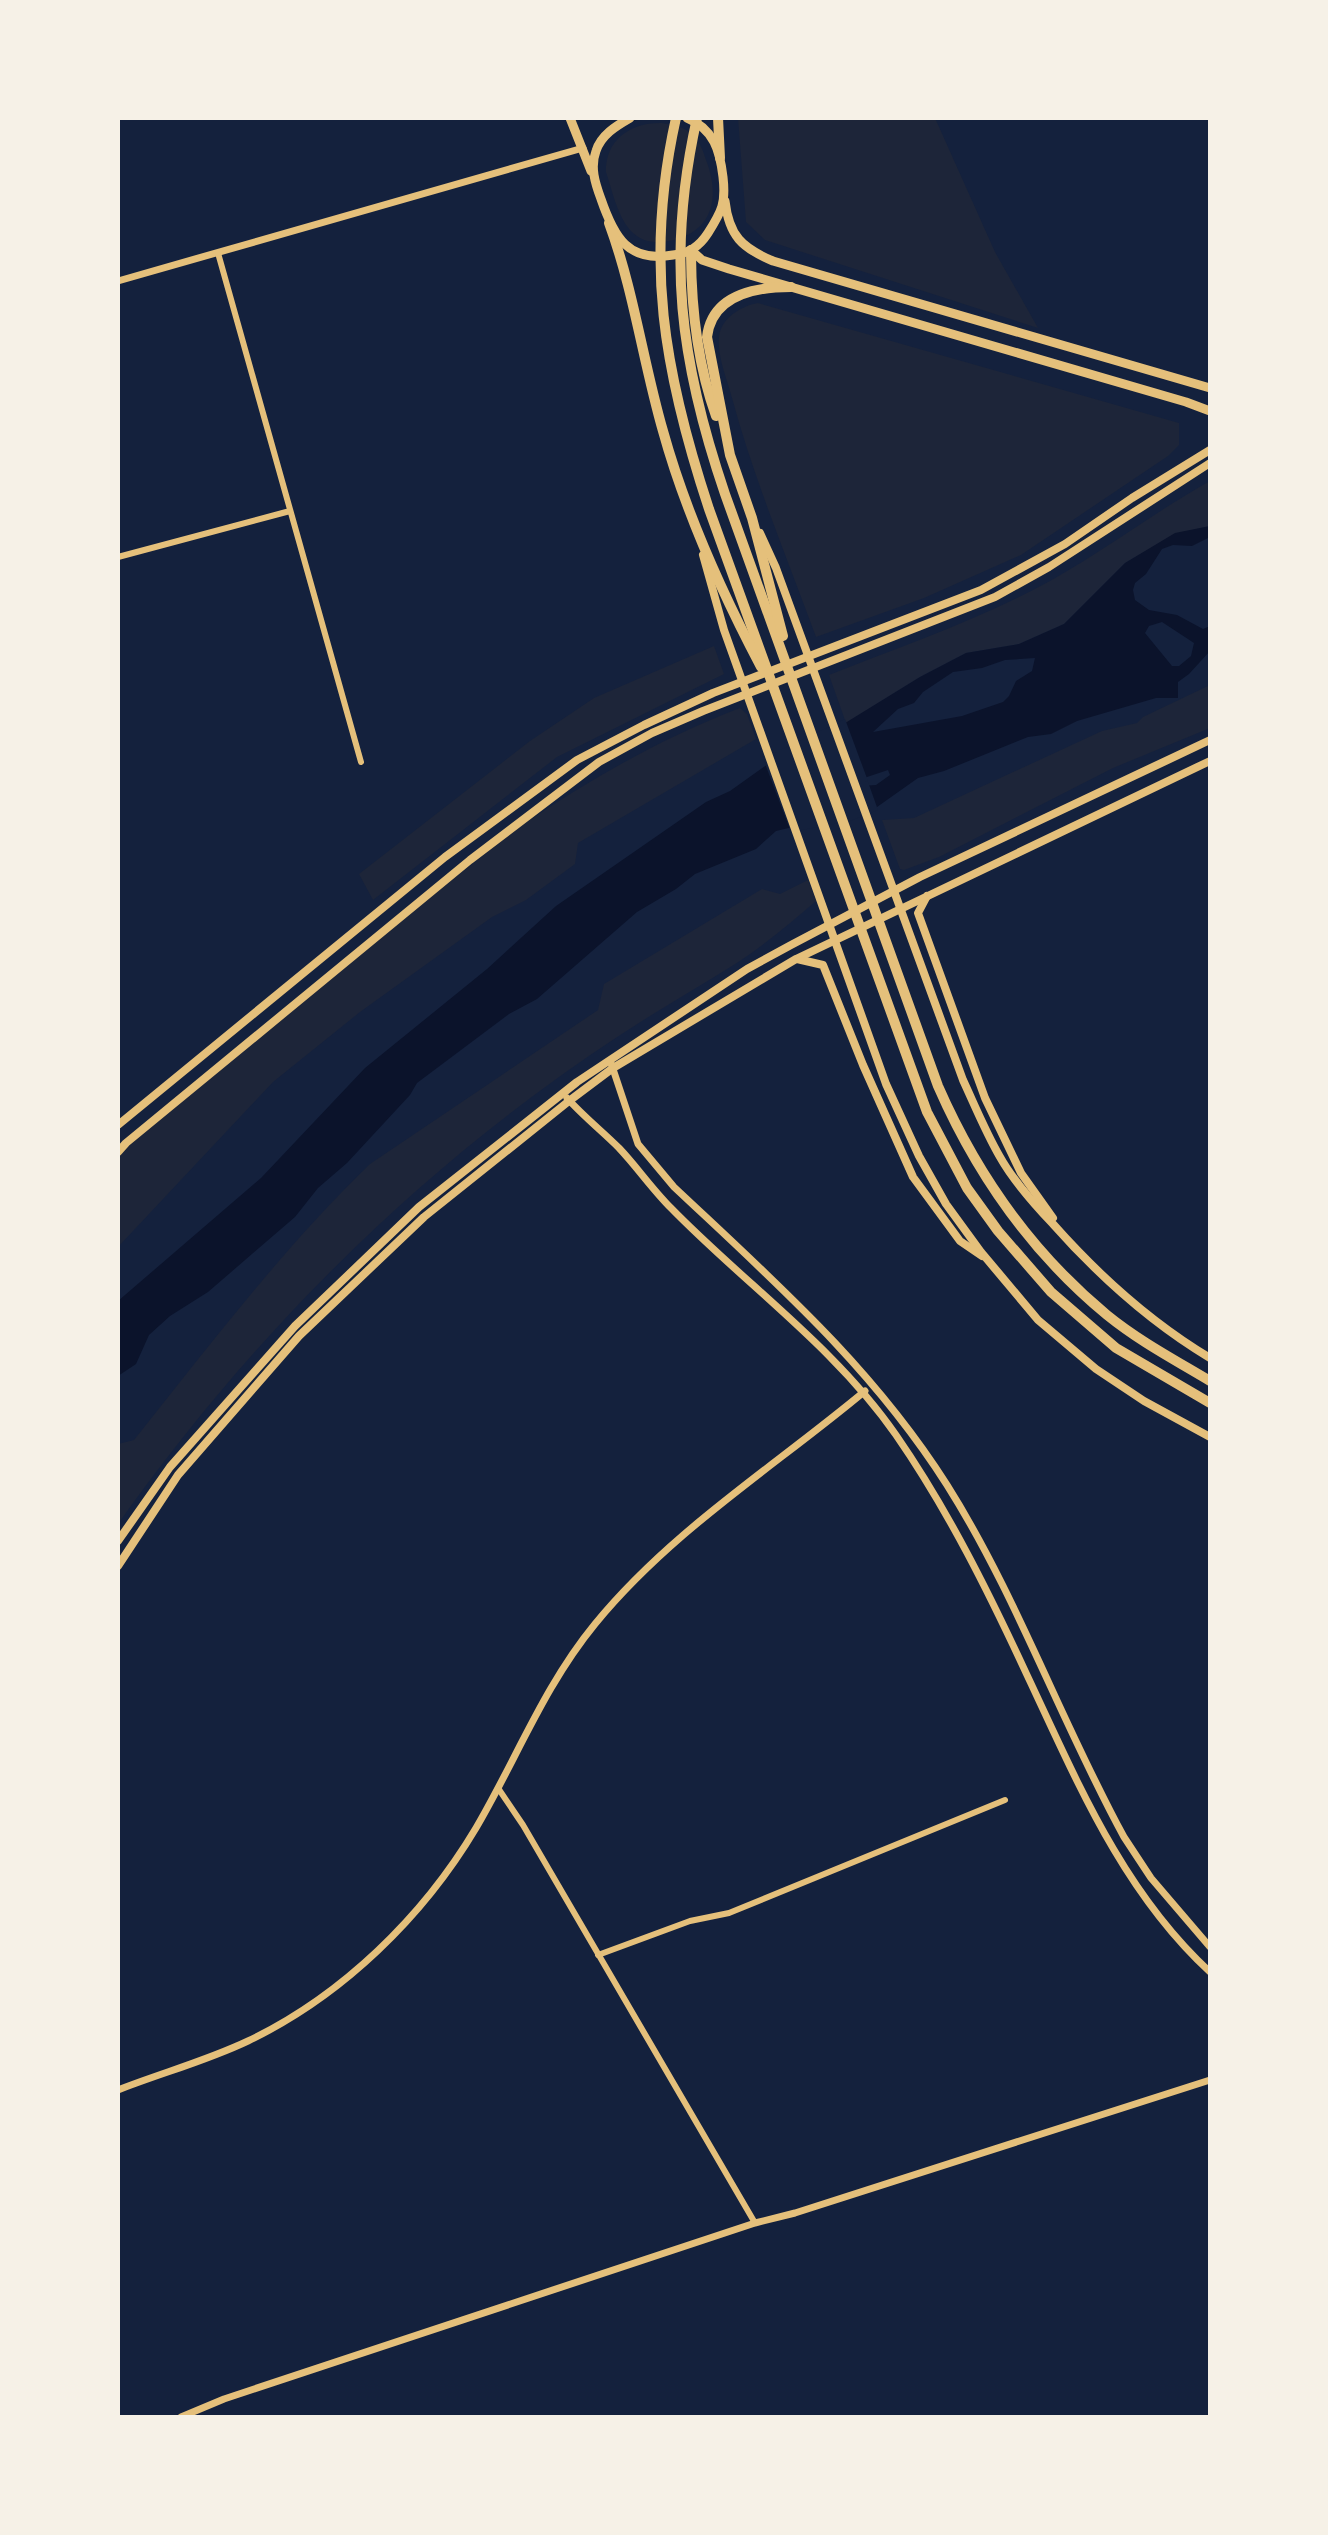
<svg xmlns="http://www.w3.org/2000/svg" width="1328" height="2535" viewBox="0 0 1328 2535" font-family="'Roboto Condensed',sans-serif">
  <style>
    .green { fill: #1d2539 }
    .water { fill: #0b132b; fill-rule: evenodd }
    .pier { fill: #14213d }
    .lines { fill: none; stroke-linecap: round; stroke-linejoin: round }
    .minor { stroke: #e5c07b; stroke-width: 6 }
    .tertiary { stroke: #e5c07b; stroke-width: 7 }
    .secondary { stroke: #e5c07b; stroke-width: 8 }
    .primary { stroke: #e5c07b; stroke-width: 9 }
    .trunk { stroke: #e5c07b; stroke-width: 10 }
  </style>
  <rect width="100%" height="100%" fill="#14213d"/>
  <g class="green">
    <polygon points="738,118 935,118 995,252 1038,328 765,240 746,222"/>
    <path d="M662,123C672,125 682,126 691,133C699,140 703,150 706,160C722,201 711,236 663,242C650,243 639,240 630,230C617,215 612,190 606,172C605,140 631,122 662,123Z"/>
    <path d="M758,303L1179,423V445L1168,456L1021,555L924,598L816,637C787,558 754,479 732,398C727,379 717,356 719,337C721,318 741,306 758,303Z"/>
    <path d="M1210,481V526L1175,534L1125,563L1064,624L1019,644L966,653L920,677L846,723L829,675C897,648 967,624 1033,590C1094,559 1149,515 1210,481Z"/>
    <polygon points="714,646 724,674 557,757 373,900 359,874 530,741 594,698"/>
    <polygon points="1210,685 1210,728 1113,768 939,857 904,870 900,869 882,820 914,818 1102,731 1137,723 1143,717"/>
    <path d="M740,708L747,714L756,739L578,843L575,864L526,900L492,917L360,1012L273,1082L118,1247V1152L165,1105L521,826C590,779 662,738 740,708Z"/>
    <path d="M808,880L816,901C795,919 773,938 750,954C724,972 695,988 668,1005C621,1033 576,1064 533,1096C373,1215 233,1362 118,1524V1444L134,1440C209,1346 283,1248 370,1164L598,1010L604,984L762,889L780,894Z"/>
  </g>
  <path class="water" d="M1210,526V537L1192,546L1173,545L1162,549L1146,574L1135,583L1133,590L1135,600L1149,610L1177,615L1203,629L1210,626V651L1189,674L1178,682V698H1156L1077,721L1051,734L1028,737L944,771L918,778L877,807L776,831L756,849L695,874L676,889L637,912L537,999L509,1014L417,1083L410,1095L347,1163L318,1188L295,1217L208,1292L170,1316L149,1335L136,1364L118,1376V1301L261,1178L365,1068L487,969L556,906L706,802L730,791L782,754L829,733L920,677L966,653L1019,644L1064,624L1125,563L1175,533ZM1162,622L1194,643L1191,656L1179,666H1172L1145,633L1149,626ZM1035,658L1032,671L1016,681L1009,696L1003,702L962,716L873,732L898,709L914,703L923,692L953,672L982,668L1005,660ZM888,770L890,775L876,785L847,787L846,784Z"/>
  <polygon class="pier" points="845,719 868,781 865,782 868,782 878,810 850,821 791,832 764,761 780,750"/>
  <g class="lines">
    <g class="minor">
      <polyline points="218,253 361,762"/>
      <polyline points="118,557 290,511"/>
      <polyline points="498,1788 523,1825 755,2223"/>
      <polyline points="598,1955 690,1921 729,1913 1005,1800"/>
    </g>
    <g class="tertiary">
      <polyline points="118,281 583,148"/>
      <path d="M611,1063L638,1144L674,1187C775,1282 872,1367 947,1485C1017,1596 1061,1722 1124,1837L1151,1878L1210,1947"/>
      <path d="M567,1098C583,1116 602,1131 619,1148C637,1167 652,1189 671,1208C745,1284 835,1347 896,1435C948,1510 989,1593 1027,1675C1077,1781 1122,1891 1210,1972"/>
      <path d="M118,2090C161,2073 206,2061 248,2041C342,1996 423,1917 476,1828C516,1760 544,1686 595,1624C671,1531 774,1467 865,1391"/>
      <polyline points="181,2417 224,2399 755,2223 795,2213 1210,2080"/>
    </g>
    <g class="secondary">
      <path d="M760,533L776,568L963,1080C975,1106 986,1133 1000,1157C1014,1182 1034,1204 1053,1224C1100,1277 1150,1322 1210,1358"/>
      <polyline points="703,555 724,630 886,1084 919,1156 946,1204 981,1252 1038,1320 1096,1369 1144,1401 1210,1437"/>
      <polyline points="927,896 918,913 985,1098 1021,1173 1053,1218"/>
      <polyline points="797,959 823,965 863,1065 913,1177 960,1241 982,1256"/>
      <polyline points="118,1125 445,857 577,760 644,725 713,693 981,590 1065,544 1132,498 1210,450"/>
      <polyline points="118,1152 126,1143 470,860 599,762 652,733 703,711 995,597 1049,567 1210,463"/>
      <polyline points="118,1541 170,1467 295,1326 419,1207 577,1082 747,969 791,945 920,877 1210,740"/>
      <polyline points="118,1566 178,1475 299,1336 424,1217 569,1101 613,1068 796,959 1210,761"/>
    </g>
    <g class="primary">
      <polyline points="570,118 591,171"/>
      <path d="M630,118C616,126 601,135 596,151C590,167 595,183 601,199C614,237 628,263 673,255C689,253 699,247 708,233C722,211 726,203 723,177C720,151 714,129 687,118"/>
      <path d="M725,201C729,236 742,248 773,261L1210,388"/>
      <polyline points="691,250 702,260 729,269 1186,402 1210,411"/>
    </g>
    <g class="trunk">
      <path d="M676,118C644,260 664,373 709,509L927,1112L967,1188L998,1231L1051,1292L1116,1348L1210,1403"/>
      <path d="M697,118C666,256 680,362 725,494L938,1086C977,1175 1032,1253 1107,1315C1139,1341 1175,1360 1210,1381"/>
      <polyline points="718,118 720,158"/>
      <path d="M609,223C634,291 643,362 663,431C686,514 721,591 761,667"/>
      <path d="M691,250C691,305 697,363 716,416"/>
      <path d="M783,636L752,518L730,455L707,337C712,295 755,287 791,287"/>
    </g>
  </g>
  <rect width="1328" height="2535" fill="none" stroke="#f6f1e7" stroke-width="240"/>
</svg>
